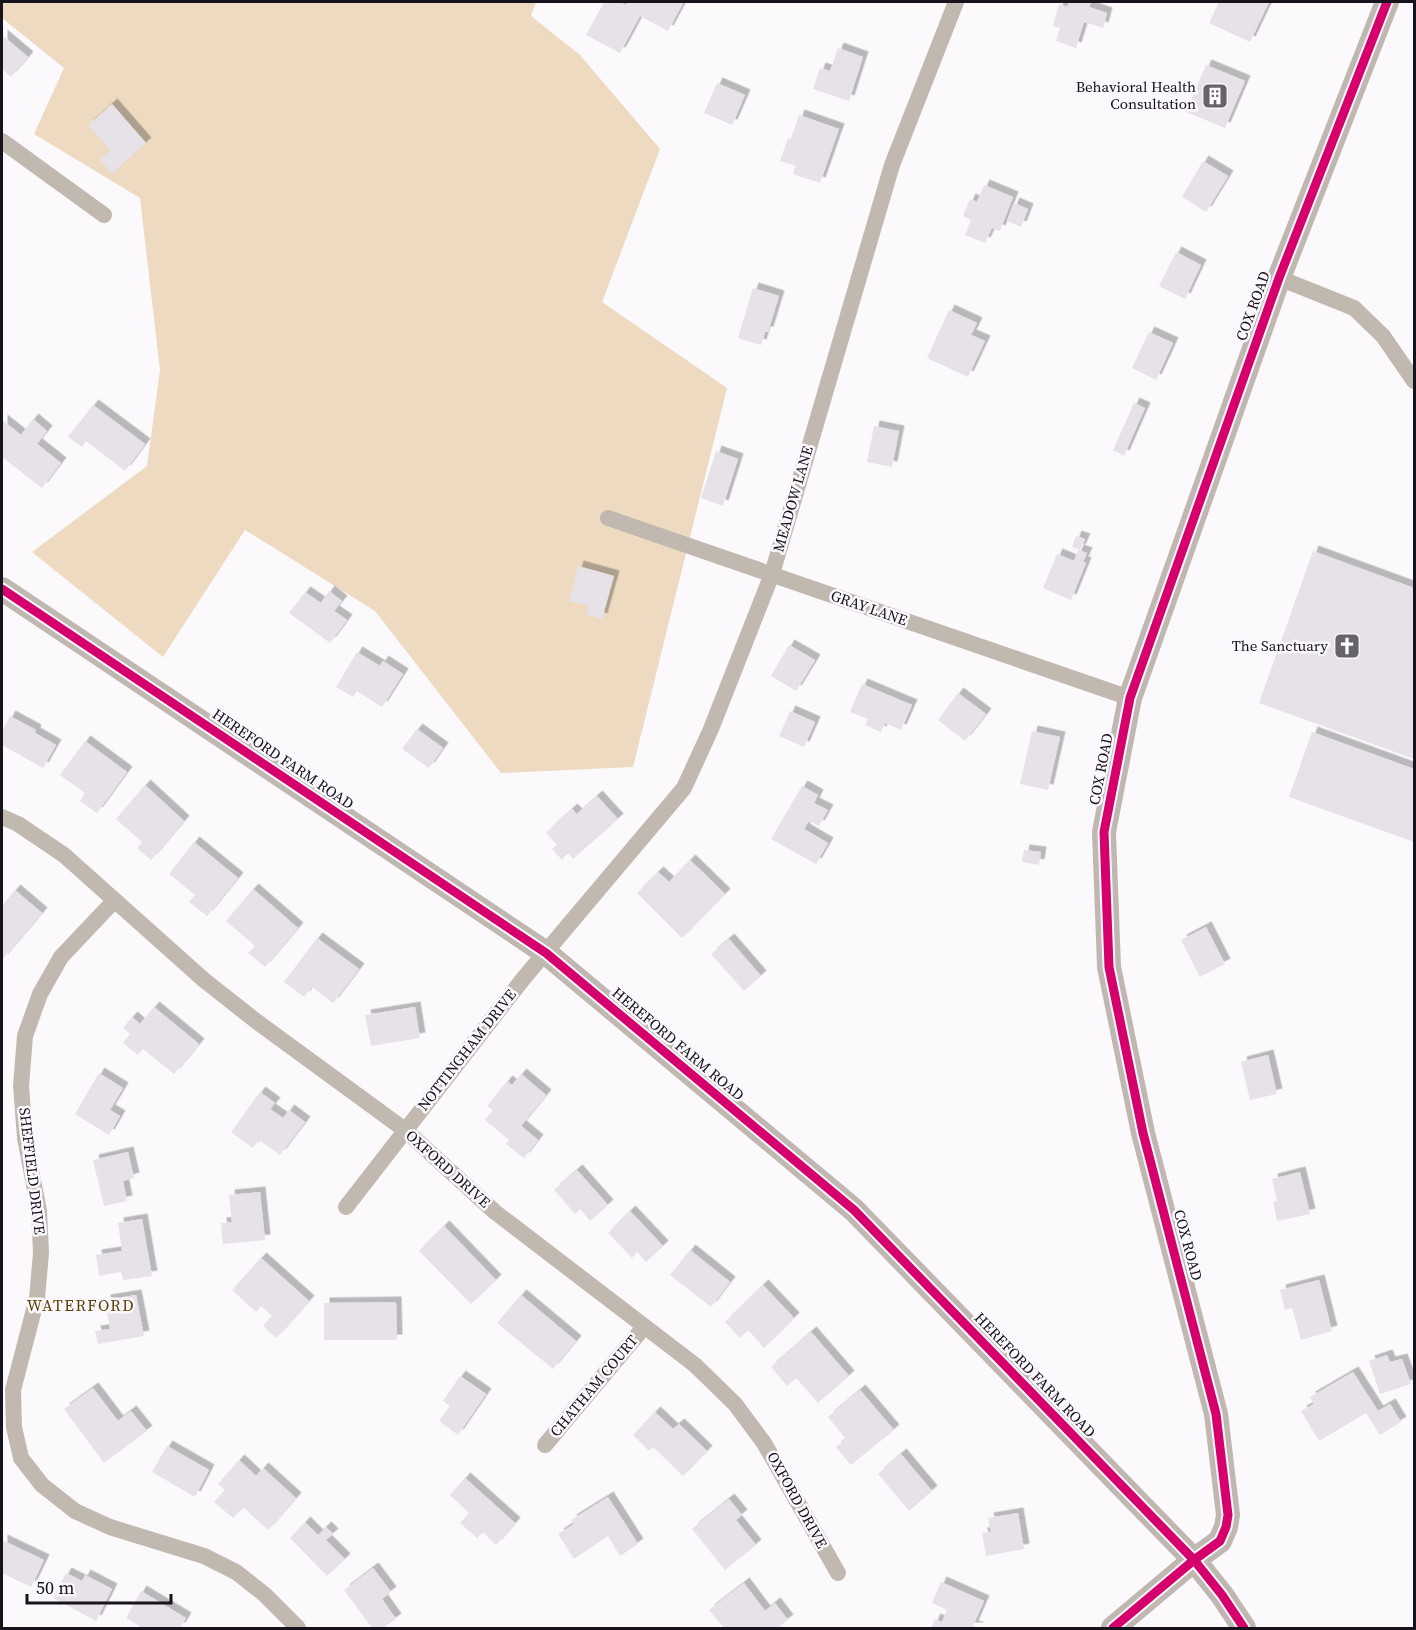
<svg xmlns="http://www.w3.org/2000/svg" width="1416" height="1630" viewBox="0 0 1416 1630" font-family="'Source Serif 4',serif">
  <style>
    .green { fill: #eddac1 }
    .building { fill: #e6e2e8; filter: url(#shadow) }
    .lines { fill: none; stroke-linecap: round; stroke-linejoin: round }
    .street { stroke: #c1b9b0; stroke-width: 16 }
    .secondary { stroke: #c0b8b0; stroke-width: 24 }
    .cycleway-casing { stroke: #fbf8fd; stroke-width: 13 }
    .cycleway { stroke: #d6006c; stroke-width: 9 }
    .labels { text-anchor: middle; stroke-width: 5; stroke-linejoin: round; paint-order: stroke }
    .poi-label { font-size: 15px; fill: #17121b; stroke: #fbf8fd; text-anchor: end }
    .street-label { font-size: 15px; fill: #17121b; stroke: #fbf8fd }
    .neighbourhood-label { font-size: 16px; letter-spacing: 1.5px; fill: #614309; stroke: #fbf8fd }
  </style>
  <defs>
    <filter id="shadow"><feDropShadow dx="5.5" dy="-5.5" stdDeviation="0" flood-color="#0004"/></filter>
  </defs>
  <rect width="100%" height="100%" fill="#fbf9fc"/>
  <polygon class="green" points="2,2 536,2 531,16 580,55 660,149 602,302 727,388 633,767 501,773 375,611 245,530 163,657 32,552 147,466 160,370 140,198 34,134 64,68 2,18"/>
  <g class="building">
    <polygon points="604,2 619,2 626,5 628,2 683,3 668,31 640,16 620,53 586,35"/>
    <polygon points="1069,2 1091,2 1089,7 1107,13 1103,28 1084,22 1076,48 1056,41 1060,28 1053,26 1059,4 1067,7"/>
    <polygon points="1219,2 1269,2 1250,42 1209,23"/>
    <polygon points="2,35 28,57 11,77 3,70 2,72"/>
    <polygon points="838,48 863,57 849,101 813,89 820,68 830,71"/>
    <polygon points="1206,65 1245,81 1225,128 1186,112"/>
    <polygon points="717,83 745,95 732,125 704,113"/>
    <polygon points="112,104 146,143 112,174 100,160 110,150 88,125"/>
    <polygon points="799,115 839,129 820,183 793,174 796,166 780,161 788,138 791,139"/>
    <polygon points="1203,161 1228,176 1206,212 1182,197"/>
    <polygon points="984,185 1013,197 1000,231 992,228 985,243 965,235 971,220 963,216 970,199 977,202"/>
    <polygon points="1014,203 1028,209 1021,227 1007,221"/>
    <polygon points="1176,252 1201,265 1185,299 1159,286"/>
    <polygon points="753,288 779,296 768,332 765,332 761,345 738,338"/>
    <polygon points="949,310 977,323 971,335 985,341 968,377 927,358"/>
    <polygon points="1149,332 1173,343 1156,380 1132,368"/>
    <polygon points="1134,403 1145,408 1124,456 1113,450"/>
    <polygon points="93,405 145,444 125,471 86,441 82,447 68,437"/>
    <polygon points="33,419 47,431 37,444 61,463 42,488 2,457 2,420 21,435"/>
    <polygon points="874,426 899,431 892,467 867,462"/>
    <polygon points="716,451 738,459 723,506 701,498"/>
    <polygon points="1076,536 1085,539 1080,550 1072,547"/>
    <polygon points="1078,550 1087,553 1083,562 1086,563 1071,600 1043,588 1057,554 1074,561"/>
    <polygon points="1313,551 1414,588 1414,759 1259,703"/>
    <polygon points="578,566 614,576 602,619 586,614 589,606 569,601"/>
    <polygon points="329,591 342,601 334,611 347,620 330,643 289,613 305,592 321,603"/>
    <polygon points="789,645 815,660 796,691 771,676"/>
    <polygon points="357,652 380,666 383,661 403,674 382,707 357,691 353,697 336,687"/>
    <polygon points="862,684 912,705 901,730 885,723 881,732 865,725 868,719 850,712"/>
    <polygon points="958,693 986,714 965,741 938,720"/>
    <polygon points="790,711 815,722 804,747 779,736"/>
    <polygon points="10,716 36,730 35,733 56,745 43,768 2,745 2,732"/>
    <polygon points="417,729 443,748 429,768 402,749"/>
    <polygon points="1032,731 1060,737 1048,790 1020,784"/>
    <polygon points="1312,732 1414,769 1414,842 1289,797"/>
    <polygon points="85,741 127,772 97,813 80,801 85,793 60,775"/>
    <polygon points="145,785 184,821 151,860 137,848 142,842 116,819"/>
    <polygon points="802,786 818,795 814,803 828,810 819,826 809,821 804,829 828,843 816,864 771,839"/>
    <polygon points="597,796 618,819 573,859 568,853 562,860 552,849 557,845 546,833 572,809 577,814"/>
    <polygon points="194,842 238,878 207,916 189,902 195,895 169,874"/>
    <polygon points="1024,850 1041,852 1039,865 1022,862"/>
    <polygon points="690,860 725,894 682,938 637,893 658,872 669,882"/>
    <polygon points="253,889 298,928 265,967 248,953 255,946 226,921"/>
    <polygon points="15,890 42,913 2,960 2,906"/>
    <polygon points="1206,927 1225,964 1200,977 1181,940"/>
    <polygon points="317,938 359,969 333,1003 312,987 304,997 284,982"/>
    <polygon points="729,939 761,976 744,991 711,954"/>
    <polygon points="154,1007 199,1044 174,1074 143,1049 138,1055 123,1043 130,1034 123,1028 132,1017 140,1024"/>
    <polygon points="415,1007 420,1038 371,1046 365,1015"/>
    <polygon points="1268,1055 1277,1094 1250,1100 1241,1062"/>
    <polygon points="99,1073 123,1088 110,1110 120,1116 109,1135 75,1114"/>
    <polygon points="521,1074 546,1095 521,1126 538,1140 524,1158 506,1144 509,1140 485,1120 493,1110 487,1106 507,1081 512,1085"/>
    <polygon points="260,1092 275,1103 270,1109 283,1118 289,1110 305,1122 280,1155 259,1140 253,1148 231,1132"/>
    <polygon points="128,1152 134,1178 123,1181 127,1201 104,1206 93,1160"/>
    <polygon points="577,1170 608,1205 590,1221 580,1209 575,1214 554,1190"/>
    <polygon points="1300,1172 1310,1214 1277,1221 1273,1202 1277,1201 1272,1179"/>
    <polygon points="260,1192 265,1240 223,1244 221,1223 232,1222 229,1195"/>
    <polygon points="630,1211 663,1246 646,1262 637,1252 632,1258 608,1233"/>
    <polygon points="142,1219 152,1276 123,1280 121,1272 99,1276 96,1255 122,1251 118,1223"/>
    <polygon points="444,1226 496,1280 471,1304 419,1251"/>
    <polygon points="690,1250 730,1282 711,1307 670,1275"/>
    <polygon points="261,1258 309,1301 276,1338 263,1326 272,1316 261,1306 256,1312 232,1290"/>
    <polygon points="1319,1280 1332,1331 1301,1340 1292,1308 1285,1310 1280,1290"/>
    <polygon points="763,1285 794,1318 764,1348 748,1330 740,1338 725,1322"/>
    <polygon points="136,1295 144,1336 98,1344 95,1331 110,1329 105,1300"/>
    <polygon points="521,1295 576,1341 553,1369 497,1323"/>
    <polygon points="396,1302 397,1340 324,1340 324,1303"/>
    <polygon points="811,1332 849,1376 818,1403 796,1378 787,1386 771,1367"/>
    <polygon points="1387,1355 1390,1362 1402,1359 1411,1384 1380,1394 1369,1361"/>
    <polygon points="1353,1372 1378,1411 1390,1404 1401,1422 1380,1435 1366,1413 1319,1441 1301,1411 1314,1404 1310,1397"/>
    <polygon points="460,1376 486,1394 458,1435 439,1421 450,1406 443,1401"/>
    <polygon points="93,1388 118,1421 131,1411 147,1431 104,1463 64,1409"/>
    <polygon points="860,1390 894,1430 851,1465 836,1447 846,1439 828,1417"/>
    <polygon points="655,1412 673,1429 679,1424 707,1451 683,1476 653,1447 649,1451 633,1435"/>
    <polygon points="167,1446 209,1470 195,1497 152,1472"/>
    <polygon points="901,1454 932,1491 909,1511 878,1474"/>
    <polygon points="239,1460 256,1476 263,1468 296,1498 268,1530 243,1507 233,1518 214,1502 225,1490 218,1484"/>
    <polygon points="465,1478 515,1523 496,1545 483,1532 477,1538 460,1523 469,1513 450,1495"/>
    <polygon points="608,1497 638,1544 620,1556 608,1536 574,1559 558,1534 574,1524 571,1520"/>
    <polygon points="729,1499 742,1515 736,1520 756,1545 725,1570 692,1529"/>
    <polygon points="1018,1513 1024,1549 986,1556 982,1533 991,1532 988,1518"/>
    <polygon points="305,1522 318,1535 326,1527 333,1534 326,1540 345,1559 327,1576 290,1538"/>
    <polygon points="2,1540 44,1560 31,1587 2,1573"/>
    <polygon points="373,1568 391,1592 382,1599 396,1619 383,1628 372,1628 344,1590"/>
    <polygon points="66,1573 82,1581 85,1575 112,1589 96,1621 53,1598"/>
    <polygon points="941,1582 984,1601 973,1626 980,1628 931,1628 935,1619 942,1622 947,1610 932,1603"/>
    <polygon points="744,1583 765,1611 775,1603 788,1620 777,1628 724,1628 709,1610"/>
    <polygon points="141,1591 186,1618 180,1628 143,1628 126,1618"/>
  </g>
  <g class="lines">
    <g class="street">
      <polyline points="2,141 104,215"/>
      <polyline points="1279,278 1354,308 1383,336 1414,381"/>
      <polyline points="608,518 1130,698"/>
      <polyline points="2,817 18,824 64,855 204,980 256,1021 405,1130 495,1212 695,1365 735,1404 764,1443 838,1573"/>
      <polyline points="114,901 61,957 40,994 25,1036 21,1086 25,1138 39,1211 41,1253 37,1298 13,1390 14,1427 21,1458 42,1485 75,1511 110,1527 204,1556 236,1572 264,1594 298,1628"/>
      <polyline points="346,1207 523,979 684,788 711,729 772,574 892,165 956,2"/>
      <polyline points="545,1445 644,1327"/>
    </g>
    <g class="secondary">
      <polyline points="2,589 546,953 854,1210 1194,1560 1222,1595 1244,1628"/>
      <polyline points="1113,1628 1194,1560 1220,1541 1226,1527 1228,1515 1216,1414 1143,1133 1109,967 1104,832 1130,698 1279,278 1387,2"/>
    </g>
    <defs>
      <g id="cycleway">
        <polyline points="2,589 546,953 854,1210 1194,1560 1222,1595 1244,1628"/>
        <polyline points="1113,1628 1194,1560 1220,1541 1226,1527 1228,1515 1216,1414 1143,1133 1109,967 1104,832 1130,698 1279,278 1387,2"/>
      </g>
    </defs>
    <use href="#cycleway" class="cycleway-casing"/>
    <use href="#cycleway" class="cycleway"/>
  </g>
  <defs>
    <symbol id="building-square" viewBox="-11 -11 22 22"><rect x="-9" y="-9" width="18" height="18" rx="4" fill="#67636a" stroke="#fbf8fd"/><path d="M-4-6H4V6H1V3H-1V6H-4ZM-2.5-4.3h1.7v1.8h-1.7ZM.8-4.3h1.7v1.8H.8ZM-2.5-1h1.7V.8h-1.7ZM.8-1h1.7V.8H.8Z" fill="#fff"/></symbol>
    <symbol id="church-square" viewBox="-11 -11 22 22"><rect x="-9" y="-9" width="18" height="18" rx="4" fill="#67636a" stroke="#fbf8fd"/><path d="M-1.2-6h2.4v3.5h3.3v2.4h-3.3V6h-2.4V-.1h-3.3v-2.4h3.3Z" fill="#fff"/></symbol>
  </defs>
  <g fill-rule="evenodd">
    <use href="#building-square" x="1200" y="81" width="30" height="30"/>
    <use href="#church-square" x="1332" y="631" width="30" height="30"/>
  </g>
  <g class="labels">
    <g class="poi-label">
      <text x="1196" y="92">Behavioral Health<tspan x="1196" dy="17">Consultation</tspan></text>
      <text x="1328" y="651">The Sanctuary</text>
    </g>
    <g class="street-label">
      <text transform="translate(1253 306) rotate(-70)" y="5">COX ROAD</text>
      <text transform="translate(793 499) rotate(-74)" y="5">MEADOW LANE</text>
      <text transform="translate(869 608) rotate(19)" y="5">GRAY LANE</text>
      <text transform="translate(283 759) rotate(34)" y="5">HEREFORD FARM ROAD</text>
      <text transform="translate(1101 769) rotate(-79)" y="5">COX ROAD</text>
      <text transform="translate(678 1044) rotate(40)" y="5">HEREFORD FARM ROAD</text>
      <text transform="translate(467 1050) rotate(-52)" y="5">NOTTINGHAM DRIVE</text>
      <text transform="translate(448 1169) rotate(42)" y="5">OXFORD DRIVE</text>
      <text transform="translate(32 1171) rotate(83)" y="5">SHEFFIELD DRIVE</text>
      <text transform="translate(1188 1245) rotate(75)" y="5">COX ROAD</text>
      <text transform="translate(1035 1375) rotate(46)" y="5">HEREFORD FARM ROAD</text>
      <text transform="translate(594 1386) rotate(-50)" y="5">CHATHAM COURT</text>
      <text transform="translate(797 1500) rotate(61)" y="5">OXFORD DRIVE</text>
    </g>
    <g class="neighbourhood-label">
      <text x="81" y="1311">WATERFORD</text>
    </g>
  </g>
  <rect width="1416" height="1630" fill="none" stroke="#17121b" stroke-width="6"/>
  <path d="M27 1594v9h144v-9" fill="none" stroke="#17121b" stroke-width="3"/>
  <text x="36" y="1594" font-size="18" fill="#17121b" stroke="#fbf8fd" stroke-width="4.5" paint-order="stroke">50 m</text>
</svg>
